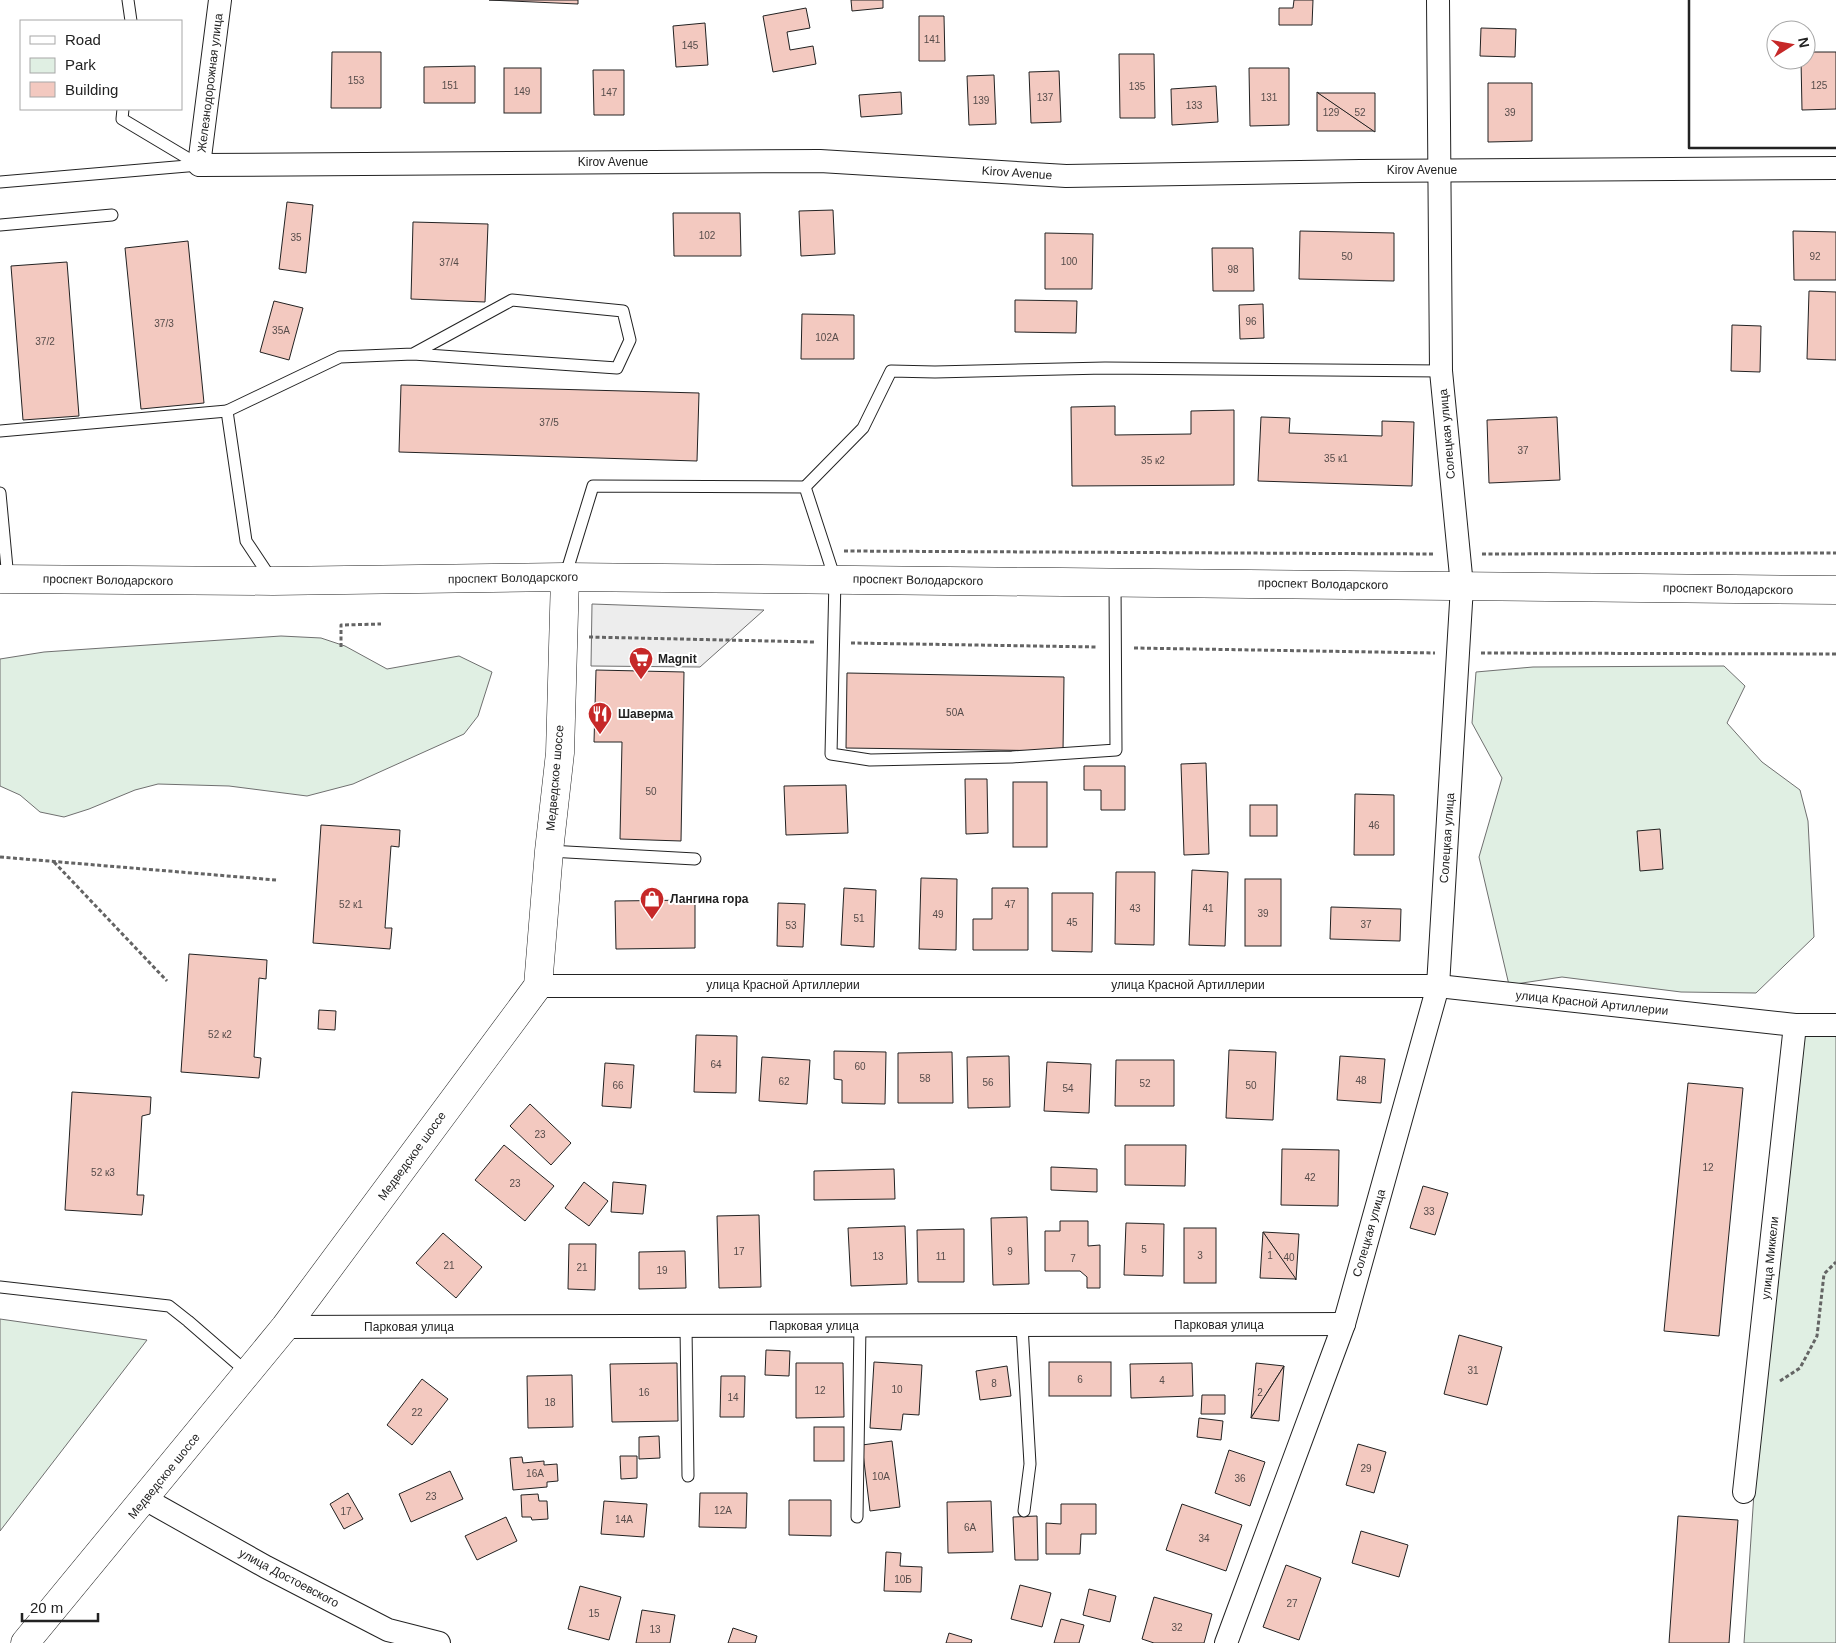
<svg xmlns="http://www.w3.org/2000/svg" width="1836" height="1643" viewBox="0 0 1836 1643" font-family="Arial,sans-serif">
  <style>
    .green { fill: #e0efe3; stroke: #6f6f6f }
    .parking { fill: #ededed; stroke: #6f6f6f }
    .building { fill: #f3c9c0; stroke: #222 }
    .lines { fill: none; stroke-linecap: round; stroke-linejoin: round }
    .lane-casing { stroke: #222; stroke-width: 13 }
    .street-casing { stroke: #222; stroke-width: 24 }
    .secondary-casing { stroke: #222; stroke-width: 29 }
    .primary-casing { stroke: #222; stroke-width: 29 }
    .path { stroke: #646464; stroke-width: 3; stroke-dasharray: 4 2.5; stroke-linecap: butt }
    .lane { stroke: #fff; stroke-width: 11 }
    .street { stroke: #fff; stroke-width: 22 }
    .secondary { stroke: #fff; stroke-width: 28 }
    .primary { stroke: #fff; stroke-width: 28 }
    .wall { stroke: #222; stroke-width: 2.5 }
    .labels { text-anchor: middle; stroke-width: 4; stroke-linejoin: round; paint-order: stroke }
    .number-label { font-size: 10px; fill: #564c4a }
    .street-label { font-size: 12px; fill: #222; stroke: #fff }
    .poi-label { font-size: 12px; font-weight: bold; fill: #222; stroke: #fff; text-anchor: start }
  </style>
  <rect width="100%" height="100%" fill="#fff"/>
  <g class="green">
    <polygon points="281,636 321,638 345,646 387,669 459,656 492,672 478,716 464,734 353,784 307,796 229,786 158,784 135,790 89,809 64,817 40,812 20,795 0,786 0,659 44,652"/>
    <polygon points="1724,666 1745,686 1727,723 1762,762 1800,790 1808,821 1814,937 1756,993 1681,992 1562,977 1509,985 1479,857 1502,778 1472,723 1476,672 1533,667"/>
    <polygon points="1836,1032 1836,1643 1744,1643 1754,1493 1802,1033"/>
    <polygon points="0,1319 147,1340 0,1531"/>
  </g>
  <polygon class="parking" points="592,604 764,610 700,667 591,666"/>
  <g class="building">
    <polygon points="489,0 578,0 578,4"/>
    <polygon points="851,0 883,0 883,8 852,11"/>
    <polygon points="1294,0 1313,0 1312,25 1279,25 1279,8 1293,8"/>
    <polygon points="806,8 810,28 787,32 790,50 813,46 816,64 773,72 763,16"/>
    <polygon points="919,16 944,16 945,61 919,61"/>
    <polygon points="705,23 708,65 676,67 673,26"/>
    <polygon points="1481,28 1516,29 1515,57 1480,56"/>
    <polygon points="332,52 381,52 381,108 331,108"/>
    <polygon points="1806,52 1836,52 1836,109 1802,110 1801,60 1806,60"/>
    <polygon points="1119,54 1154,54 1155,118 1120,118"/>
    <polygon points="475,66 475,103 424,103 424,67"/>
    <rect x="504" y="68" width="37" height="45"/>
    <polygon points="1249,68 1289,68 1289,125 1250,126"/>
    <polygon points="593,70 624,70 624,115 594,115"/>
    <polygon points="1059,71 1061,122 1031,123 1029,72"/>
    <polygon points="994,75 996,124 969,125 967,76"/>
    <polygon points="1488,83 1532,83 1532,141 1488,142"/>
    <polygon points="1216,86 1218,122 1172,125 1171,89"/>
    <polygon points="901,92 902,114 861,117 859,95"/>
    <polygon points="1317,92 1374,131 1317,131"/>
    <polygon points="1318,93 1375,93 1375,132"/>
    <polygon points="287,202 313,205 306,273 279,269"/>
    <polygon points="833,210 835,254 801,256 799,211"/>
    <polygon points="673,213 740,213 741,256 674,256"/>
    <polygon points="413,222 488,224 485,302 411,299"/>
    <polygon points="1300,231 1394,233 1394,281 1299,279"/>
    <polygon points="1793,231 1836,232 1836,280 1794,280"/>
    <polygon points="1045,233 1093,234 1092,289 1045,289"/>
    <polygon points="188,241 204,403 141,409 125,248"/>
    <polygon points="1212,248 1253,248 1254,291 1213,291"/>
    <polygon points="67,262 79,416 23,420 11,266"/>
    <polygon points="1809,291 1836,292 1836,360 1807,359"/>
    <polygon points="1015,300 1077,301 1076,333 1015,332"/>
    <polygon points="274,301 303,308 289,360 260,352"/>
    <polygon points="1263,304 1264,338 1240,339 1239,305"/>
    <polygon points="802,314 854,315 854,359 801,359"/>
    <polygon points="1732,325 1761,326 1760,372 1731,371"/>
    <polygon points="401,385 699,393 697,461 399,452"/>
    <polygon points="1115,406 1115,435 1191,434 1191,411 1234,410 1234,485 1072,486 1071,407"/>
    <polygon points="1261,417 1290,418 1289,433 1382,436 1382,421 1414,422 1412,486 1258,481"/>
    <polygon points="1557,417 1560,480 1489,483 1487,420"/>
    <polygon points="596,670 684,672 681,841 620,839 622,742 594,742"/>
    <polygon points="847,673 1064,677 1063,751 846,748"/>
    <polygon points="1206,763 1209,854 1184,855 1181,764"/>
    <polygon points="1084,766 1125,766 1125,810 1101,810 1101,790 1084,790"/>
    <polygon points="965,779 987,779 988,833 966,834"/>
    <rect x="1013" y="782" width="34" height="65"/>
    <polygon points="846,785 848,833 786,835 784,786"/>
    <polygon points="1355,794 1394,795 1394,855 1354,855"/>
    <rect x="1250" y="805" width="27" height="31"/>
    <polygon points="321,825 400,830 399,847 391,846 385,928 392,928 390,949 313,943"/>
    <polygon points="1660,829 1663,869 1640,871 1637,831"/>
    <polygon points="1192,870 1228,872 1225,946 1189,945"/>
    <polygon points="1116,872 1155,872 1154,945 1115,944"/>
    <polygon points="921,878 957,879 956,950 919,949"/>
    <rect x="1245" y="879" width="36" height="67"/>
    <polygon points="844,888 876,890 874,947 841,945"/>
    <polygon points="992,888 1028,888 1028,950 973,950 973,919 992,919"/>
    <polygon points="1052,893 1093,893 1092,952 1052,951"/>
    <polygon points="695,900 695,948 616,949 615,901"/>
    <polygon points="778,903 805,904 803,947 777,946"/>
    <polygon points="1331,907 1401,909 1400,941 1330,939"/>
    <polygon points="189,954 267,960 266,979 259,978 254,1057 261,1058 259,1078 181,1072"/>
    <polygon points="319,1010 336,1011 335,1030 318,1029"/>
    <polygon points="696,1035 737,1036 736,1093 694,1092"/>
    <polygon points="1229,1050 1276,1052 1273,1120 1226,1118"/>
    <polygon points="834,1051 886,1052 885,1104 842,1103 842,1080 834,1079"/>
    <polygon points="952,1052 953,1103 898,1103 898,1053"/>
    <polygon points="1009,1056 1010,1107 968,1108 967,1057"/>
    <polygon points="1340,1056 1385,1059 1381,1103 1337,1100"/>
    <polygon points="762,1057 810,1060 807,1104 759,1101"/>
    <polygon points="1116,1060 1174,1060 1174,1106 1115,1106"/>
    <polygon points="1047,1062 1091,1064 1089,1113 1044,1111"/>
    <polygon points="605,1063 634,1065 631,1108 602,1106"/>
    <polygon points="1688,1083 1743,1088 1719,1336 1664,1331"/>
    <polygon points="72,1092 151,1097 150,1114 142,1116 137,1195 144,1195 142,1215 65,1210"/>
    <polygon points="530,1104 571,1143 551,1165 510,1126"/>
    <polygon points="504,1145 554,1186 525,1221 475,1180"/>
    <polygon points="1125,1145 1186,1145 1185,1186 1125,1185"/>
    <polygon points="1282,1149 1339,1150 1338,1206 1281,1205"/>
    <polygon points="1051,1167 1097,1169 1097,1192 1051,1190"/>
    <polygon points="894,1169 895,1199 814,1200 814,1171"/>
    <polygon points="584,1182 608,1201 589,1226 565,1208"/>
    <polygon points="613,1182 646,1185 643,1214 611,1212"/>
    <polygon points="1423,1186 1448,1193 1435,1235 1410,1228"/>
    <polygon points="759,1215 761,1287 719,1288 717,1216"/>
    <polygon points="1027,1217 1029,1284 993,1285 991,1218"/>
    <polygon points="1060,1221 1088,1221 1088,1246 1100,1245 1100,1288 1087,1288 1087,1277 1080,1271 1045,1271 1045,1231 1060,1231"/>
    <polygon points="1126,1223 1164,1224 1163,1276 1124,1275"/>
    <polygon points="905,1226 907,1284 851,1286 848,1228"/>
    <rect x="1184" y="1228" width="32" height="55"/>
    <polygon points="964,1229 964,1282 918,1282 917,1230"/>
    <polygon points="1263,1232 1299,1234 1296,1280"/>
    <polygon points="1263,1232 1296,1279 1260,1278"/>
    <polygon points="443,1233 482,1267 456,1298 416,1263"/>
    <polygon points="569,1244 596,1244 595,1290 568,1289"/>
    <polygon points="685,1251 686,1288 639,1289 639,1252"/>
    <polygon points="1459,1335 1502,1347 1487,1405 1444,1394"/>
    <polygon points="766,1350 790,1351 789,1376 765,1375"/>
    <polygon points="874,1362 922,1365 919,1415 903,1414 901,1430 870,1428"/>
    <rect x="1049" y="1362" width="62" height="34"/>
    <polygon points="677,1363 678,1421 612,1422 610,1364"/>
    <polygon points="796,1363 843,1363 844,1417 796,1418"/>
    <polygon points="1192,1363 1193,1396 1131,1398 1130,1364"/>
    <polygon points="1256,1363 1284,1366 1251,1418"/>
    <polygon points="1007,1366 1011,1396 980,1400 976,1371"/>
    <polygon points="1284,1366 1279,1421 1251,1418"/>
    <polygon points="572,1375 573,1427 528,1428 527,1376"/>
    <polygon points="721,1376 745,1376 744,1417 720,1417"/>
    <polygon points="422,1379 448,1399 412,1445 387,1425"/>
    <polygon points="1202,1395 1225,1395 1225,1414 1201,1414"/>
    <polygon points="1199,1418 1223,1421 1221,1440 1197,1437"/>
    <rect x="814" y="1427" width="30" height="34"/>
    <polygon points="659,1436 660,1458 639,1459 639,1437"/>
    <polygon points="892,1441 900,1507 870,1511 862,1445"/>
    <polygon points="1358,1444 1386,1452 1374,1493 1346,1485"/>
    <polygon points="1229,1450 1265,1462 1250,1506 1215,1493"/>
    <polygon points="620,1456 637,1456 637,1478 621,1479"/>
    <polygon points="522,1457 523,1463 544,1461 544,1465 557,1464 558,1481 547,1482 547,1487 513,1490 510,1458"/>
    <polygon points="450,1471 463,1499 411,1522 399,1494"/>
    <polygon points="348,1493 363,1519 344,1529 330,1504"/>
    <polygon points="700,1493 747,1493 746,1528 699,1527"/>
    <polygon points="538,1494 539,1501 547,1501 548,1519 532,1520 531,1517 522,1517 521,1495"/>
    <polygon points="789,1500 831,1500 831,1536 789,1535"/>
    <polygon points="604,1501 647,1504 644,1537 601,1534"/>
    <polygon points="991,1501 993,1552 948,1553 947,1502"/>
    <polygon points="1061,1504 1096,1504 1096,1534 1081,1534 1080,1554 1046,1554 1046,1523 1061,1524"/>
    <polygon points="1182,1504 1242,1525 1226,1571 1166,1550"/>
    <polygon points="1037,1516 1038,1560 1015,1560 1013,1517"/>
    <polygon points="1678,1516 1738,1520 1729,1643 1669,1643"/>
    <polygon points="506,1517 517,1541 477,1560 465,1536"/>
    <polygon points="1361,1531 1408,1545 1399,1577 1352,1563"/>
    <polygon points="886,1552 901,1553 900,1566 922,1567 921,1592 884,1591"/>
    <polygon points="1286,1565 1321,1578 1299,1640 1263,1627"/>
    <polygon points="1020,1585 1051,1593 1042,1627 1011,1619"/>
    <polygon points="580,1586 621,1597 609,1640 568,1629"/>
    <polygon points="1089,1589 1116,1596 1110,1622 1083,1615"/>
    <polygon points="1154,1597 1212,1614 1204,1643 1154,1643 1142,1639"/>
    <polygon points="642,1610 675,1615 670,1643 636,1643"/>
    <polygon points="1061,1619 1084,1625 1079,1643 1054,1643"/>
    <polygon points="733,1628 757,1636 755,1643 728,1643"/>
    <polygon points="949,1633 972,1640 971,1643 946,1643"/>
  </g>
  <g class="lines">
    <defs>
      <g id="lane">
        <polyline points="128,0 131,21"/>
        <polyline points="123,109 122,119 199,165"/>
        <polyline points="0,182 199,165"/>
        <polyline points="0,225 112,215"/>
        <polyline points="0,431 227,411"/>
        <polyline points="805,487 863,428 891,371 935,372 1105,368 1441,371"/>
        <polyline points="0,493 8,579"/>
        <polyline points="565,577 593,486 805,487 835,579 831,754 870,760 1012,757 1116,750 1115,582"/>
        <polyline points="272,580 246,541 227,411 340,357 413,354 617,368 630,340 623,311 512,300 413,354"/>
        <polyline points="549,851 695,859"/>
        <polyline points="0,1287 169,1306 188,1321 248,1373"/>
        <polyline points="1022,1326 1030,1464 1024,1511"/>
        <polyline points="686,1327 688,1476"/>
        <polyline points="857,1517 860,1326"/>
      </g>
      <g id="street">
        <polyline points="220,0 199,165 820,161 1066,176 1360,171 1836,168"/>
        <polyline points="538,986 1438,986 1795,1025 1836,1025"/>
        <polyline points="285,1327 1344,1324"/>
        <polyline points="1744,1492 1795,1025"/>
        <polyline points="145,1499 266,1567 388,1630 439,1643"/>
        <polyline points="1226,1643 1344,1324 1438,986 1462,586 1441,371 1438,0"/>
      </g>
      <polyline id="secondary" points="25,1643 285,1327 538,986 549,851 560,753 565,577"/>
      <polyline id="primary" points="0,579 273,581 565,577 1836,590"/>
    </defs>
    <use href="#lane" class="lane-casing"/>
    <use href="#street" class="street-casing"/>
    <use href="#secondary" class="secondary-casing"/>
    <use href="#primary" class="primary-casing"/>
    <g class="path">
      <polyline points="844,551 1435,554"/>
      <polyline points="1482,554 1836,553"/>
      <polyline points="589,637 815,642"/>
      <polyline points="851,643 1097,647"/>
      <polyline points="341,647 341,625 381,624"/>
      <polyline points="1134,648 1435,653"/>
      <polyline points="1481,653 1836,654"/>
      <polyline points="0,857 276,880"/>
      <polyline points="54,862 167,981"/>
      <polyline points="1780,1381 1800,1368 1817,1336 1824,1274 1836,1262"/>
    </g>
    <use href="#lane" class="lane"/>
    <use href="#street" class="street"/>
    <use href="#secondary" class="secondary"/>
    <use href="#primary" class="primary"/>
    <polyline class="wall" points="1689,0 1689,148 1836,148"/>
  </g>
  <defs>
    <symbol id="supermarket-pin" viewBox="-11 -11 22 30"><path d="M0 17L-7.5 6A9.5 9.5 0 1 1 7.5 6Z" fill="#c62828" stroke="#fff"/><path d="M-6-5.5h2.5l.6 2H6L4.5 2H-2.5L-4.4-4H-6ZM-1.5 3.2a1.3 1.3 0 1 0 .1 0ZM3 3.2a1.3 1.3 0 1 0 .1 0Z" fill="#fff"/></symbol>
    <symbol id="restaurant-pin" viewBox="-11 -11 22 30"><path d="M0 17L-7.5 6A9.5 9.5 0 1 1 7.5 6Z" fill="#c62828" stroke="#fff"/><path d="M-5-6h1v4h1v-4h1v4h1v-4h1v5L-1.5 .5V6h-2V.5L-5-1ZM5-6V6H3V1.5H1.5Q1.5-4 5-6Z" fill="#fff"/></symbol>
    <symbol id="shop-pin" viewBox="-11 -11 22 30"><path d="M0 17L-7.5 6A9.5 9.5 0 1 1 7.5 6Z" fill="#c62828" stroke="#fff"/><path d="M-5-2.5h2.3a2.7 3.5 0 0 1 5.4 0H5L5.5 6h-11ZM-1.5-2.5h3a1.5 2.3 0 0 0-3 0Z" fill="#fff"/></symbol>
  </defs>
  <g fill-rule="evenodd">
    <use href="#supermarket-pin" x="627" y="645" width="28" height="38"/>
    <use href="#restaurant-pin" x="586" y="700" width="28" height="38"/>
    <use href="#shop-pin" x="638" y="885" width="28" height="38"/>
  </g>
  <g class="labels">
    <g class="number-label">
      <text x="932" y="43">141</text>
      <text x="690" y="49">145</text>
      <text x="356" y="84">153</text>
      <text x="450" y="89">151</text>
      <text x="1819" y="89">125</text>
      <text x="1137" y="90">135</text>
      <text x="522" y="95">149</text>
      <text x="609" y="96">147</text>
      <text x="1045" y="101">137</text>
      <text x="1269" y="101">131</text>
      <text x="981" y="104">139</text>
      <text x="1194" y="109">133</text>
      <text x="1331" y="116">129</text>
      <text x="1360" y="116">52</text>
      <text x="1510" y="116">39</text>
      <text x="707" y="239">102</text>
      <text x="296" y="241">35</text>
      <text x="1347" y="260">50</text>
      <text x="1815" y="260">92</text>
      <text x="1069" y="265">100</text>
      <text x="449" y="266">37/4</text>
      <text x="1233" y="273">98</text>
      <text x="1251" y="325">96</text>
      <text x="164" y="327">37/3</text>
      <text x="281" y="334">35А</text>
      <text x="827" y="341">102А</text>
      <text x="45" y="345">37/2</text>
      <text x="549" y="426">37/5</text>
      <text x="1523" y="454">37</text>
      <text x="1336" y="462">35 к1</text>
      <text x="1153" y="464">35 к2</text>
      <text x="955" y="716">50А</text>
      <text x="651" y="795">50</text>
      <text x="1374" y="829">46</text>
      <text x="351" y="908">52 к1</text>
      <text x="1010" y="908">47</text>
      <text x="1135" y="912">43</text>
      <text x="1208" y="912">41</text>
      <text x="1263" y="917">39</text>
      <text x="938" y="918">49</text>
      <text x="859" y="922">51</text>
      <text x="1072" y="926">45</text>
      <text x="1366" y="928">37</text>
      <text x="791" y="929">53</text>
      <text x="220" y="1038">52 к2</text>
      <text x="716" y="1068">64</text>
      <text x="860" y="1070">60</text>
      <text x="925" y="1082">58</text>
      <text x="1361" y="1084">48</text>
      <text x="784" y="1085">62</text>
      <text x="988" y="1086">56</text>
      <text x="1145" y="1087">52</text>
      <text x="618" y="1089">66</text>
      <text x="1251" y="1089">50</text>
      <text x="1068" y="1092">54</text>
      <text x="540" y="1138">23</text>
      <text x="1708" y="1171">12</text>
      <text x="103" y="1176">52 к3</text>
      <text x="1310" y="1181">42</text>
      <text x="515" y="1187">23</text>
      <text x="1429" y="1215">33</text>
      <text x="1144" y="1253">5</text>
      <text x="739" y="1255">17</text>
      <text x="1010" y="1255">9</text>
      <text x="1200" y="1259">3</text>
      <text x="1270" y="1259">1</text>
      <text x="878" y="1260">13</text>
      <text x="941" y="1260">11</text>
      <text x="1289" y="1261">40</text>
      <text x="1073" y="1262">7</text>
      <text x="449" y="1269">21</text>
      <text x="582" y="1271">21</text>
      <text x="662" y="1274">19</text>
      <text x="1473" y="1374">31</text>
      <text x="1080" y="1383">6</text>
      <text x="1162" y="1384">4</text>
      <text x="994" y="1387">8</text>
      <text x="897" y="1393">10</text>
      <text x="820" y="1394">12</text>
      <text x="644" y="1396">16</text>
      <text x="1260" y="1396">2</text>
      <text x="733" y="1401">14</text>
      <text x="550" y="1406">18</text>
      <text x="417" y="1416">22</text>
      <text x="1366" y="1472">29</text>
      <text x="535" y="1477">16А</text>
      <text x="881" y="1480">10А</text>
      <text x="1240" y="1482">36</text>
      <text x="431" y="1500">23</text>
      <text x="723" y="1514">12А</text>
      <text x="346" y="1515">17</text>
      <text x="624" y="1523">14А</text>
      <text x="970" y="1531">6А</text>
      <text x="1204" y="1542">34</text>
      <text x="903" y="1583">10Б</text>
      <text x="1292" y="1607">27</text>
      <text x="594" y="1617">15</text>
      <text x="1177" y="1631">32</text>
      <text x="655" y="1633">13</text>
    </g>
    <g class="street-label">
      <text transform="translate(210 83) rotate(-83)" y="4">Железнодорожная улица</text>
      <text x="613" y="166">Kirov Avenue</text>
      <text x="1422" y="174">Kirov Avenue</text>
      <text transform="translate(1017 173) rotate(4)" y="4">Kirov Avenue</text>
      <text transform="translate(1447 434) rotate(-95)" y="4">Солецкая улица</text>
      <text transform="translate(513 578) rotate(-1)" y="4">проспект Володарского</text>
      <text transform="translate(108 580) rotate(1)" y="4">проспект Володарского</text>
      <text transform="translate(918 580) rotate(1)" y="4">проспект Володарского</text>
      <text transform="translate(1323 584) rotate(1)" y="4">проспект Володарского</text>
      <text transform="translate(1728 589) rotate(1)" y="4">проспект Володарского</text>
      <text transform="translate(555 778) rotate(-85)" y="4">Медведское шоссе</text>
      <text transform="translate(1447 838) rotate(-86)" y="4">Солецкая улица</text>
      <text x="783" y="989">улица Красной Артиллерии</text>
      <text x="1188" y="989">улица Красной Артиллерии</text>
      <text transform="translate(1592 1003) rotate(6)" y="4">улица Красной Артиллерии</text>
      <text transform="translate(412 1156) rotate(-54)" y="4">Медведское шоссе</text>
      <text transform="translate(1369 1233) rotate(-74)" y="4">Солецкая улица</text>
      <text transform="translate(1770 1258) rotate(-84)" y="4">улица Миккели</text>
      <text x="1219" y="1329">Парковая улица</text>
      <text x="814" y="1330">Парковая улица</text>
      <text x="409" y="1331">Парковая улица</text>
      <text transform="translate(164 1476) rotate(-51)" y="4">Медведское шоссе</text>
      <text transform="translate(289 1578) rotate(28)" y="4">улица Достоевского</text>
    </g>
    <g class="poi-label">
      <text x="658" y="663">Magnit</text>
      <text x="618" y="718">Шаверма</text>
      <text x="670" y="903">Лангина гора</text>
    </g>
  </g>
  <rect x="20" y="20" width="162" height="90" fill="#ffffff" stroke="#a7a7a7"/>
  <rect x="30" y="36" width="25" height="8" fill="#ffffff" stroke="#a7a7a7"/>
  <text x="65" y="45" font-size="15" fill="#222222">Road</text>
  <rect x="30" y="58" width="25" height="15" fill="#e0efe3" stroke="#a7a7a7"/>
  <text x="65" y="70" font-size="15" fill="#222222">Park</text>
  <rect x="30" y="82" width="25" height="15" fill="#f3c9c0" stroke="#a7a7a7"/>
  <text x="65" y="95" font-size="15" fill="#222222">Building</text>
  <g transform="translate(1791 45) rotate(79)"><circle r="24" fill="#ffffff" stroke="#a7a7a7"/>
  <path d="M0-4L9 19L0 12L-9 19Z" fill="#c62828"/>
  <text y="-8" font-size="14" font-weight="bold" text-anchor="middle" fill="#222222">N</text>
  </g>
  <path d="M22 1613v8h76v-8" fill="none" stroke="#222222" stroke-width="2.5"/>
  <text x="30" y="1613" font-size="15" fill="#222222" stroke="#ffffff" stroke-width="4" paint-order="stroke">20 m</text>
</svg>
